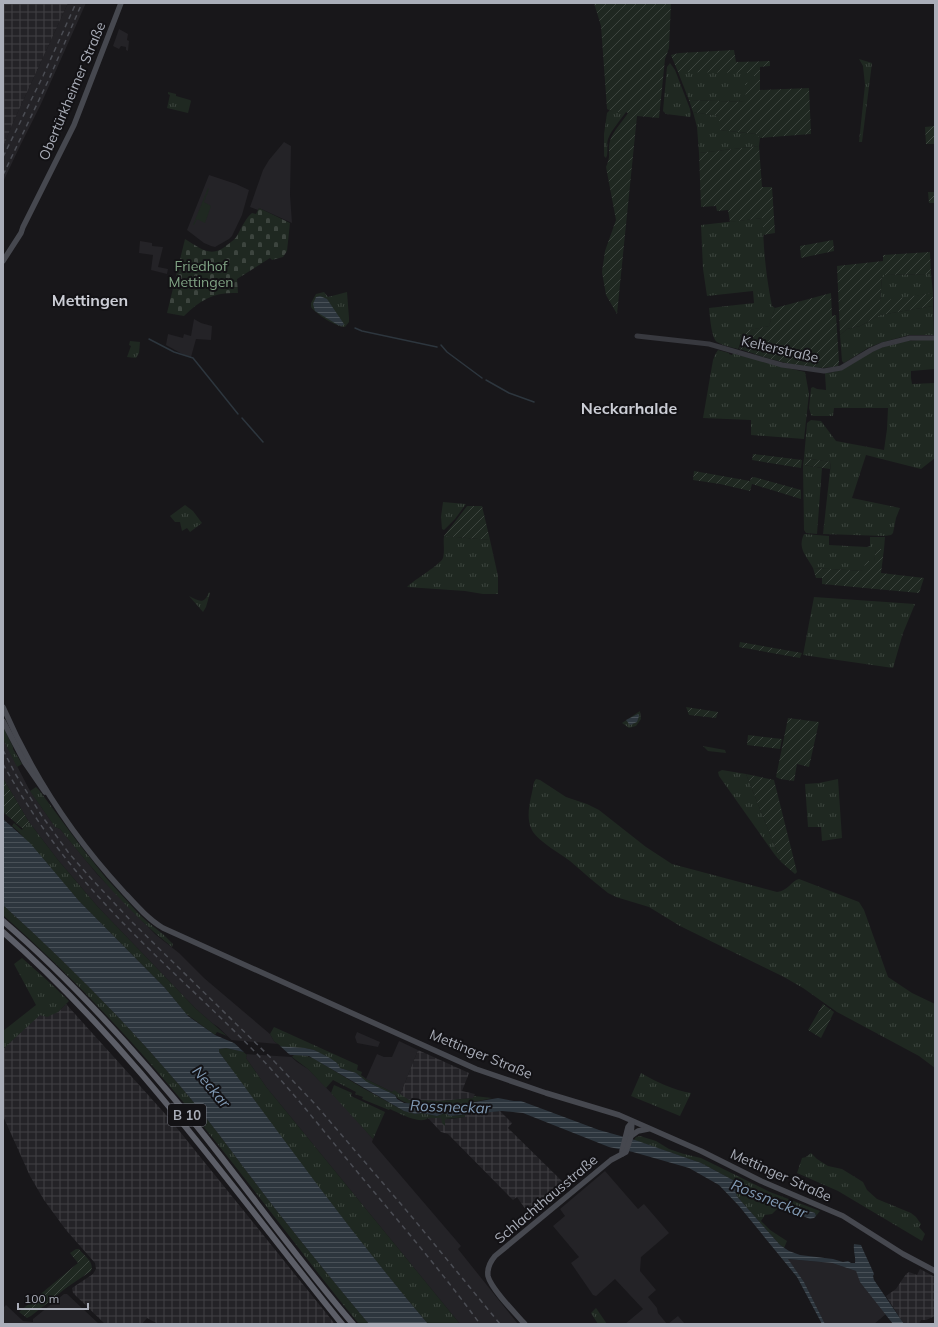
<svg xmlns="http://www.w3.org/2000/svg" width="938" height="1327" viewBox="0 0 938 1327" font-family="Mulish,sans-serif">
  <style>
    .built { fill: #242327 }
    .industrial { fill: url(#industrial-grid) }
    .grass { fill: url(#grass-tufts) }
    .cemetery { fill: url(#cemetery-stones) }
    .garden { fill: url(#garden-furrows) }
    .pitch { fill: #1f2821 }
    .water { fill: url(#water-rules) }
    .pier { fill: #18171a }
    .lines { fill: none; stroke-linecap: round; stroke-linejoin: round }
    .stream { stroke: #2d363e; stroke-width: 1.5 }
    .tertiary { stroke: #38393f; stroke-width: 5 }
    .secondary { stroke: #46484f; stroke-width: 5.5 }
    .trunk { stroke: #5c5e67; stroke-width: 6 }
    .rail { stroke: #4b4d54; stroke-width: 1.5; stroke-dasharray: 5 4; stroke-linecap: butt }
    .labels { text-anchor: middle; stroke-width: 4; stroke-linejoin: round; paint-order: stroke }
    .shield { fill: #131215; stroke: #7d7f88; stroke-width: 1 }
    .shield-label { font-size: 13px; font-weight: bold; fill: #aaaeb9 }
    .street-label { font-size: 14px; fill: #aaaeb9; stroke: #131215 }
    .park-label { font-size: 14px; fill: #81a485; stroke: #131215 }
    .water-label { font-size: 15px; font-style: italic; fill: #819ab4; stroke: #131215 }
    .quarter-label { font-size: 16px; font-weight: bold; fill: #cbcdd5; stroke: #131215 }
  </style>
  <defs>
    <pattern id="industrial-grid" width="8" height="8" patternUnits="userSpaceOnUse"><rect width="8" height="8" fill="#242327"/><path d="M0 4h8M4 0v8" fill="none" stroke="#414044"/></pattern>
    <pattern id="grass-tufts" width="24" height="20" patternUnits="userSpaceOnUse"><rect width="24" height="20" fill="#1f2821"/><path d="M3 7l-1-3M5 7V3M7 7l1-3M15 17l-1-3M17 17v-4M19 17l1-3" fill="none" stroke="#3d453f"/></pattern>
    <pattern id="cemetery-stones" width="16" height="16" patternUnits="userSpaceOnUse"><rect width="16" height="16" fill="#1f2821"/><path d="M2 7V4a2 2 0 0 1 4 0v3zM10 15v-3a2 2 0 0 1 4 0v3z" fill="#3d453f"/></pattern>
    <pattern id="garden-furrows" width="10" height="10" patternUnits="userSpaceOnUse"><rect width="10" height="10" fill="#1f2821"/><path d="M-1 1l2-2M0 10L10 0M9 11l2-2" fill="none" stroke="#3d453f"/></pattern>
    <pattern id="water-rules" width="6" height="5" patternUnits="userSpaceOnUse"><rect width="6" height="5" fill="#2d363e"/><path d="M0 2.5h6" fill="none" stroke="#495158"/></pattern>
  </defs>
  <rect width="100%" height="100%" fill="#18171a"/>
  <g class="built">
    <polygon points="68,3 86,3 41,104 20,146 3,182 3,147 12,125"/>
    <polygon points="119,29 128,34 127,40 129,41 128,51 126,50 126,47 121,46 119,49 113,46"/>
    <polygon points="284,142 291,146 290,195 292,223 259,208 258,210 250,207 263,170 269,160"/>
    <polygon points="209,175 236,184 249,190 242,215 232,236 229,239 215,247 211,246 204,243 187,230"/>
    <polygon points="140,241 152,243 152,246 163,247 158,267 168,269 167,274 151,270 153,255 139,253"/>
    <polygon points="194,319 201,323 212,326 211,340 196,339 191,357 184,355 166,345 168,334 183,338 184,334 191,336"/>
    <polygon points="3,739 29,789 55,827 60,829 97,874 155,934 179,953 204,978 270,1034 274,1041 297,1062 308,1069 343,1105 373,1139 372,1142 461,1246 458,1249 518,1324 460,1324 267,1088 246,1058 247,1055 218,1027 212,1023 196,1009 98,907 58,860 29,822 3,778"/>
    <polygon points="357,1032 380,1042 378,1047 357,1043 355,1037"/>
    <polygon points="399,1041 418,1050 400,1095 394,1091 392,1092 366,1079 377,1054 384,1057 392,1057"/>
    <polygon points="605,1171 638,1209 644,1204 669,1233 641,1257 640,1271 656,1290 648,1297 657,1308 658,1313 667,1324 625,1324 643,1309 615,1279 596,1296 593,1295 571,1263 579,1257 553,1226 565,1216 560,1209"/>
    <polygon points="787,1259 832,1263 856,1271 861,1282 886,1314 874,1324 825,1324 804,1282"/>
    <polygon points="64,1294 67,1294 99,1324 3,1324 3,1308 6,1305 23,1321 33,1322 33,1319"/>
    <polygon points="678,1316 685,1324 668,1324"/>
  </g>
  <g class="industrial">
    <polygon points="3,3 68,3 12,125 4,145"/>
    <polygon points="66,1004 168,1117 335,1324 158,1324 147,1318 142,1324 105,1324 73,1293 72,1288 93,1274 96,1269 95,1263 66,1230 44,1200 30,1176 3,1116 3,1049 40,1014 58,1012"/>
    <polygon points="418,1050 469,1073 462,1091 475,1094 473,1098 440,1101 409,1100 400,1095"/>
    <polygon points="500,1111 512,1123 508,1128 568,1187 539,1212 530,1216 517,1197 513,1200 448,1134 441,1132 428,1118 442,1118 445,1125 445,1119 451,1119 465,1117 465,1115"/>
    <polygon points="920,1269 935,1277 935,1316 926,1320 921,1320 919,1324 904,1324 886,1296 896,1289 906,1274 909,1272 917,1275"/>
  </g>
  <g class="grass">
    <polygon points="859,59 872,63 862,142 859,142 865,85 863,66"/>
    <polygon points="670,63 675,70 690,109 691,115 690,117 666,114 663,111 667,67"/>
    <polygon points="709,71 754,72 754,82 746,102 689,100 678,72"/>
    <polygon points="168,92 176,94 176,96 190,100 191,101 188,113 167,108 170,95 168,94"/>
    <path d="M609,111L626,112C620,121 612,129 608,139C606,145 609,153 606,158L604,156V134L607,113Z"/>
    <polygon points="693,112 720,116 720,130 757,134 760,138 759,146 699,153 697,127"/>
    <path d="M763,218C763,247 766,277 772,306L775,308L769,326L746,331L738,349C732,347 723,346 717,342C711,337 710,316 709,308L754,303L753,291L707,296L703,269L701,225Z"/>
    <polygon points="931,274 933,293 880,302 882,275"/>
    <path d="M324,292L328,297L347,292L349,318V322L345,327C336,327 316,314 311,307V303L316,294Z"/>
    <polygon points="933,306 934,335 909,335 880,343 868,348 844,363 842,361 840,335 847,329 860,326 880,315"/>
    <path d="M918,340H935V369L911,371V378L912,384L935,383V458L921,469L866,455L852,498L900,508L896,518L893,533L891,535L884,536L823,534L831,462L804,458L807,423L811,420L821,421L836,441L884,450L887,429L888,408H834L833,416H813L811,415L809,408L811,388L813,387L817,389L826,390L825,373C844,372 855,361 870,353C885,345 902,341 918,340Z"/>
    <polygon points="130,341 140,342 139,353 136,358 127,357 131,346 129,345"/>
    <polygon points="718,350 729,353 729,354 732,355 733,353 783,367 805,372 809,394 804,439 751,435 751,420 703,418 713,360 716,353"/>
    <polygon points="803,465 822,468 817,534 806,533 804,530"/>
    <polygon points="443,502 466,504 455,519 444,530 442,529 441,517"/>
    <polygon points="185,505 193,511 202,523 190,532 187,528 182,531 180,522 175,522 170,516"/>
    <path d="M804,534L829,536V545L867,547L870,546V537H885L884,549L876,550L874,562L864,571L813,568C807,556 797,549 804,534Z"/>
    <path d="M444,536L490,540L498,576V594H483L465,591L407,587C415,579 440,565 443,558C445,551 443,543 444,536Z"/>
    <path d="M209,592L210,593L206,607L203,612L189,596C198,600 204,606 209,592Z"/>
    <polygon points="814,597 915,604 903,633 893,668 803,655"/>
    <polygon points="640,711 641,719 636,726 629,728 622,723"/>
    <polygon points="3,726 13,747 13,749 22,764 17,767 3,739"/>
    <polygon points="703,746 725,750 726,753 708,751"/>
    <polygon points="722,770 746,774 781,862 775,855 719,776 718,772"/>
    <path d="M536,779L540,780L566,797L587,804L599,810L646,847L672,864L777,892C788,891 791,881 799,879L859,902L864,910L888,977L912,993L935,1004V1068L919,1056L837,1012L803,988L784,977L680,926L649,907L616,897L608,893C595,883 583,872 570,861C560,853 535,840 531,828C525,814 532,796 534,782Z"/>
    <polygon points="838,779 842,838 822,841 821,827 808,827 805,784 819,783"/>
    <path d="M36,787L39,790L79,844L106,878L140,915L150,924L164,935L173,944L172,947C129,913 94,871 60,829L55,827L30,791Z"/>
    <polygon points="29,822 58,860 98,907 196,1009 227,1036 217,1032 215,1035 185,1013 165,988 79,901 18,831 12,826 14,823 22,830"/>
    <path d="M3,905C66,962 126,1022 181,1087C215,1127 245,1170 277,1211C307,1249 338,1287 369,1324H359C296,1248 238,1166 173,1090C121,1028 64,969 3,915Z"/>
    <polygon points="22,958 49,982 69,1001 58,1012 47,1017 40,1015 3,1049 3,1031 36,1005 14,964"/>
    <path d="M274,1027L358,1065L357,1070L362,1072L361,1075L366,1079L392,1092L394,1090L409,1100L440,1101L473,1098L474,1096L492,1098C472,1103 407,1114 395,1095L367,1082L356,1073L340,1068L337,1063L314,1050L305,1048L281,1047L274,1041L270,1034Z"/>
    <path d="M226,1048L244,1052L247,1055L246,1058L267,1088L460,1324H428C357,1241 293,1153 228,1065L218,1050L219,1049Z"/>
    <path d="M294,1055H303L313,1058L361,1087L404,1111L415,1114L422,1113L437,1116L445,1113L450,1116L465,1115V1117L445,1119V1126L442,1123L441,1118H428C420,1125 399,1113 390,1109L389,1110L362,1099L363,1097L355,1094L356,1092L333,1080L326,1088L308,1069L292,1057Z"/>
    <path d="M641,1073C656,1082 674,1090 691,1093L680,1116L631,1096Z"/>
    <polygon points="334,1085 352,1093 351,1096 385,1112 373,1139 331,1093"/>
    <polygon points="640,1136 656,1141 669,1149 684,1154 701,1158 770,1192 820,1211 816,1216 815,1213 761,1195 701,1163 634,1140 636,1137"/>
    <polygon points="811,1153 817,1159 828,1166 842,1169 863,1182 867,1190 877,1199 911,1213 916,1217 921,1224 919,1227 925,1234 922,1241 838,1191 797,1173 802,1158 806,1157"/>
    <polygon points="740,1191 766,1201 778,1208 772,1214 765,1215 761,1221 770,1230 787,1241 784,1248 780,1245 741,1201 736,1195 737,1192"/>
    <polygon points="596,1308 607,1324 598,1324 591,1313"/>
  </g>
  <path class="cemetery" d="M259,208L290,223L287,251L283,257L272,260L270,258L237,279L238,293C215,292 201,299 184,316L167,313L185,239C200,248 211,259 227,245C232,241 235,240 238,234C242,227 245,219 252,213L256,214Z"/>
  <g class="garden">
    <path d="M594,3H671L669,48L665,59L659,118L637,116L617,314L606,295L602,272L605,251L616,220L606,167C612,154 607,152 610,141C613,131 622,122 628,113L626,112H613L607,109L601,26Z"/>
    <polygon points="734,50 736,62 770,61 770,66 760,67 760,90 809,88 811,134 760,138 757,134 719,130 719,116 693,112 689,100 746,102 745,83 754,82 754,73 678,72 671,55 679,53"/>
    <polygon points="935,126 935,144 926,144 925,127"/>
    <polygon points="759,146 762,187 772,187 775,233 763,235 763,218 730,222 728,210 717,211 716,206 701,207 699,153"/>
    <polygon points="928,192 935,192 935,203 929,203"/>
    <polygon points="833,240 834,251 801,258 800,246"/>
    <polygon points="930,252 931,274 882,275 880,301 933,293 933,306 880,315 860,326 847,329 840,335 837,266 883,261 883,255"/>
    <path d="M831,293L832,316L836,315L839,362L838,366C807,373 768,358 739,349L745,331L769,326L775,308Z"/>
    <polygon points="753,454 802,460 801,468 752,460"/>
    <polygon points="804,458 831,462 830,469 803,465"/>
    <polygon points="694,471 750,481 751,478 754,477 801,490 801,499 752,484 750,491 720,484 693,480"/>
    <polygon points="467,506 482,506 490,540 444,536"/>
    <polygon points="876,549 884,549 881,573 924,578 919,593 822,584 822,578 816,578 813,568 864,571 865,561 874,561"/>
    <polygon points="740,642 802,653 800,658 739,647"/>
    <polygon points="686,707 718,712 716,718 689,715"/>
    <polygon points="788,718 819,722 809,767 797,764 794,781 780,779 776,777"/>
    <polygon points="748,735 782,739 780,749 747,745"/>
    <polygon points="746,774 774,780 797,872 795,874 781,862"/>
    <polygon points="3,778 29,822 23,829 3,812"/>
    <polygon points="823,1004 834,1012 821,1038 808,1030"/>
    <path d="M76,1249H79C84,1256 95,1262 91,1271L66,1288L31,1316L27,1318L19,1312L78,1263L70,1253Z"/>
  </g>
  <polygon class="pitch" points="208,188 209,189 204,202 211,206 205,223 197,219 194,225 193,225"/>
  <g class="water">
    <polygon points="320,296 327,299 344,324 342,326 338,325 315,311 313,304 316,297"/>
    <polygon points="638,714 639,716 637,722 630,725 626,720"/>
    <path d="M3,819L30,843L79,901L165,988L188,1016L215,1035L234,1043L305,1048L314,1050L330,1058L337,1063L340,1068L356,1073L367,1082L395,1095L397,1099L404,1103L434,1105H457L498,1098L514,1101H521L599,1130L635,1140L701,1163L761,1195L815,1213L816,1216L814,1218L810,1219L791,1211L778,1208L766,1201L740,1191L737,1192L736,1195L741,1201L780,1245L789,1251L800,1255L833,1259L843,1262L848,1261L851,1263H855C856,1258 853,1250 854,1244L861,1245C865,1255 870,1264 874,1274L873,1276L874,1280L904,1324H893L860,1282L856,1271L832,1263L788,1259L804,1282L825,1324H822L797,1277L739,1206L719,1185L689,1168L633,1152L609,1147L523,1113L502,1111L450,1116L445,1113L437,1116L422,1113L415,1114L404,1111L309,1056L244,1052L226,1048L219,1049V1052C287,1144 354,1237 428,1324H369C338,1287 307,1249 277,1211C245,1170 215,1127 181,1087C126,1022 66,962 3,905Z"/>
  </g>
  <g class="pier">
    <polygon points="231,1040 278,1044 292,1057 246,1054"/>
    <polygon points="777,1198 783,1200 784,1211 778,1210"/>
  </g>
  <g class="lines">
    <g class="stream">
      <polyline points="355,328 362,331 437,347"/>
      <polyline points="149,339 174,352 193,358 238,414"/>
      <polyline points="441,345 447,352 482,378"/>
      <polyline points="486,380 509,393 534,402"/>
      <polyline points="242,418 263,442"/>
    </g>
    <polyline class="tertiary" points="637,336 709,344 782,365 824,371 841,368 871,350 882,345 910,338 935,338"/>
    <g class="secondary">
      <polyline points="3,261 21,233 23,227 74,125 121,3"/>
      <path d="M3,707C32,774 73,837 123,891C135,904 148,919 163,928L476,1069L546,1093L619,1115L701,1151L761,1181L843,1216L903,1254L935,1271"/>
      <polyline points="3,721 25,763 45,792"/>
      <polyline points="631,1136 638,1131 648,1129"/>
      <polyline points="622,1154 622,1151 628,1127 632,1122"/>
      <path d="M525,1324C516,1314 491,1289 488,1276C487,1269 490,1262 495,1256L611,1160L626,1152L631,1136L632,1122"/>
    </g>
    <g class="trunk">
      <path d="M3,921C74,982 137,1053 196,1125C249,1191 298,1260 353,1324"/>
      <path d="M3,932C134,1047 233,1190 342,1324"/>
    </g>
    <g class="rail">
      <polyline points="3,157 43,76 76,3"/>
      <polyline points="3,175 49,79 82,3"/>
      <polyline points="3,750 16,775 42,816 68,852 87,874 132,922 270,1057 315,1104 412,1217 500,1324"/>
      <path d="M3,764C27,807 55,848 88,885C141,946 203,998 258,1055C294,1093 326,1134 359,1174C400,1223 442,1272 480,1324"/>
    </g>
  </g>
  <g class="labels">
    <rect class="shield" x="168" y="1104" width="38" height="22" rx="3"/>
    <g class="shield-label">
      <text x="187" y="1120">B 10</text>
    </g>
    <g class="street-label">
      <text transform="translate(72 91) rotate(-67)" y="5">Obertürkheimer Straße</text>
      <text transform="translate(780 349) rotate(13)" y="5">Kelterstraße</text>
      <text transform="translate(481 1054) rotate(22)" y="5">Mettinger Straße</text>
      <text transform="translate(781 1175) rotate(24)" y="5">Mettinger Straße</text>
      <text transform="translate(546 1199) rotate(-40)" y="5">Schlachthausstraße</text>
    </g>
    <g class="park-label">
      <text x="201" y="271">Friedhof<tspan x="201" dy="16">Mettingen</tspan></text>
    </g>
    <g class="water-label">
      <text transform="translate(211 1087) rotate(50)" y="5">Neckar</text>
      <text transform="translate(450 1107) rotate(2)" y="5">Rossneckar</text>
      <text transform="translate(769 1199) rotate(22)" y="5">Rossneckar</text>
    </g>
    <g class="quarter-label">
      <text x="90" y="306">Mettingen</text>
      <text x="629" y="414">Neckarhalde</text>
    </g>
  </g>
  <rect width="938" height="1327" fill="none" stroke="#aaaeb9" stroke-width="8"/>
  <path d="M18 1303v6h70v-6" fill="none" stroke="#aaaeb9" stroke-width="2"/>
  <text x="24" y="1303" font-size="12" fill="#aaaeb9" stroke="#131215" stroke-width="3" paint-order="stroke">100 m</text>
</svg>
